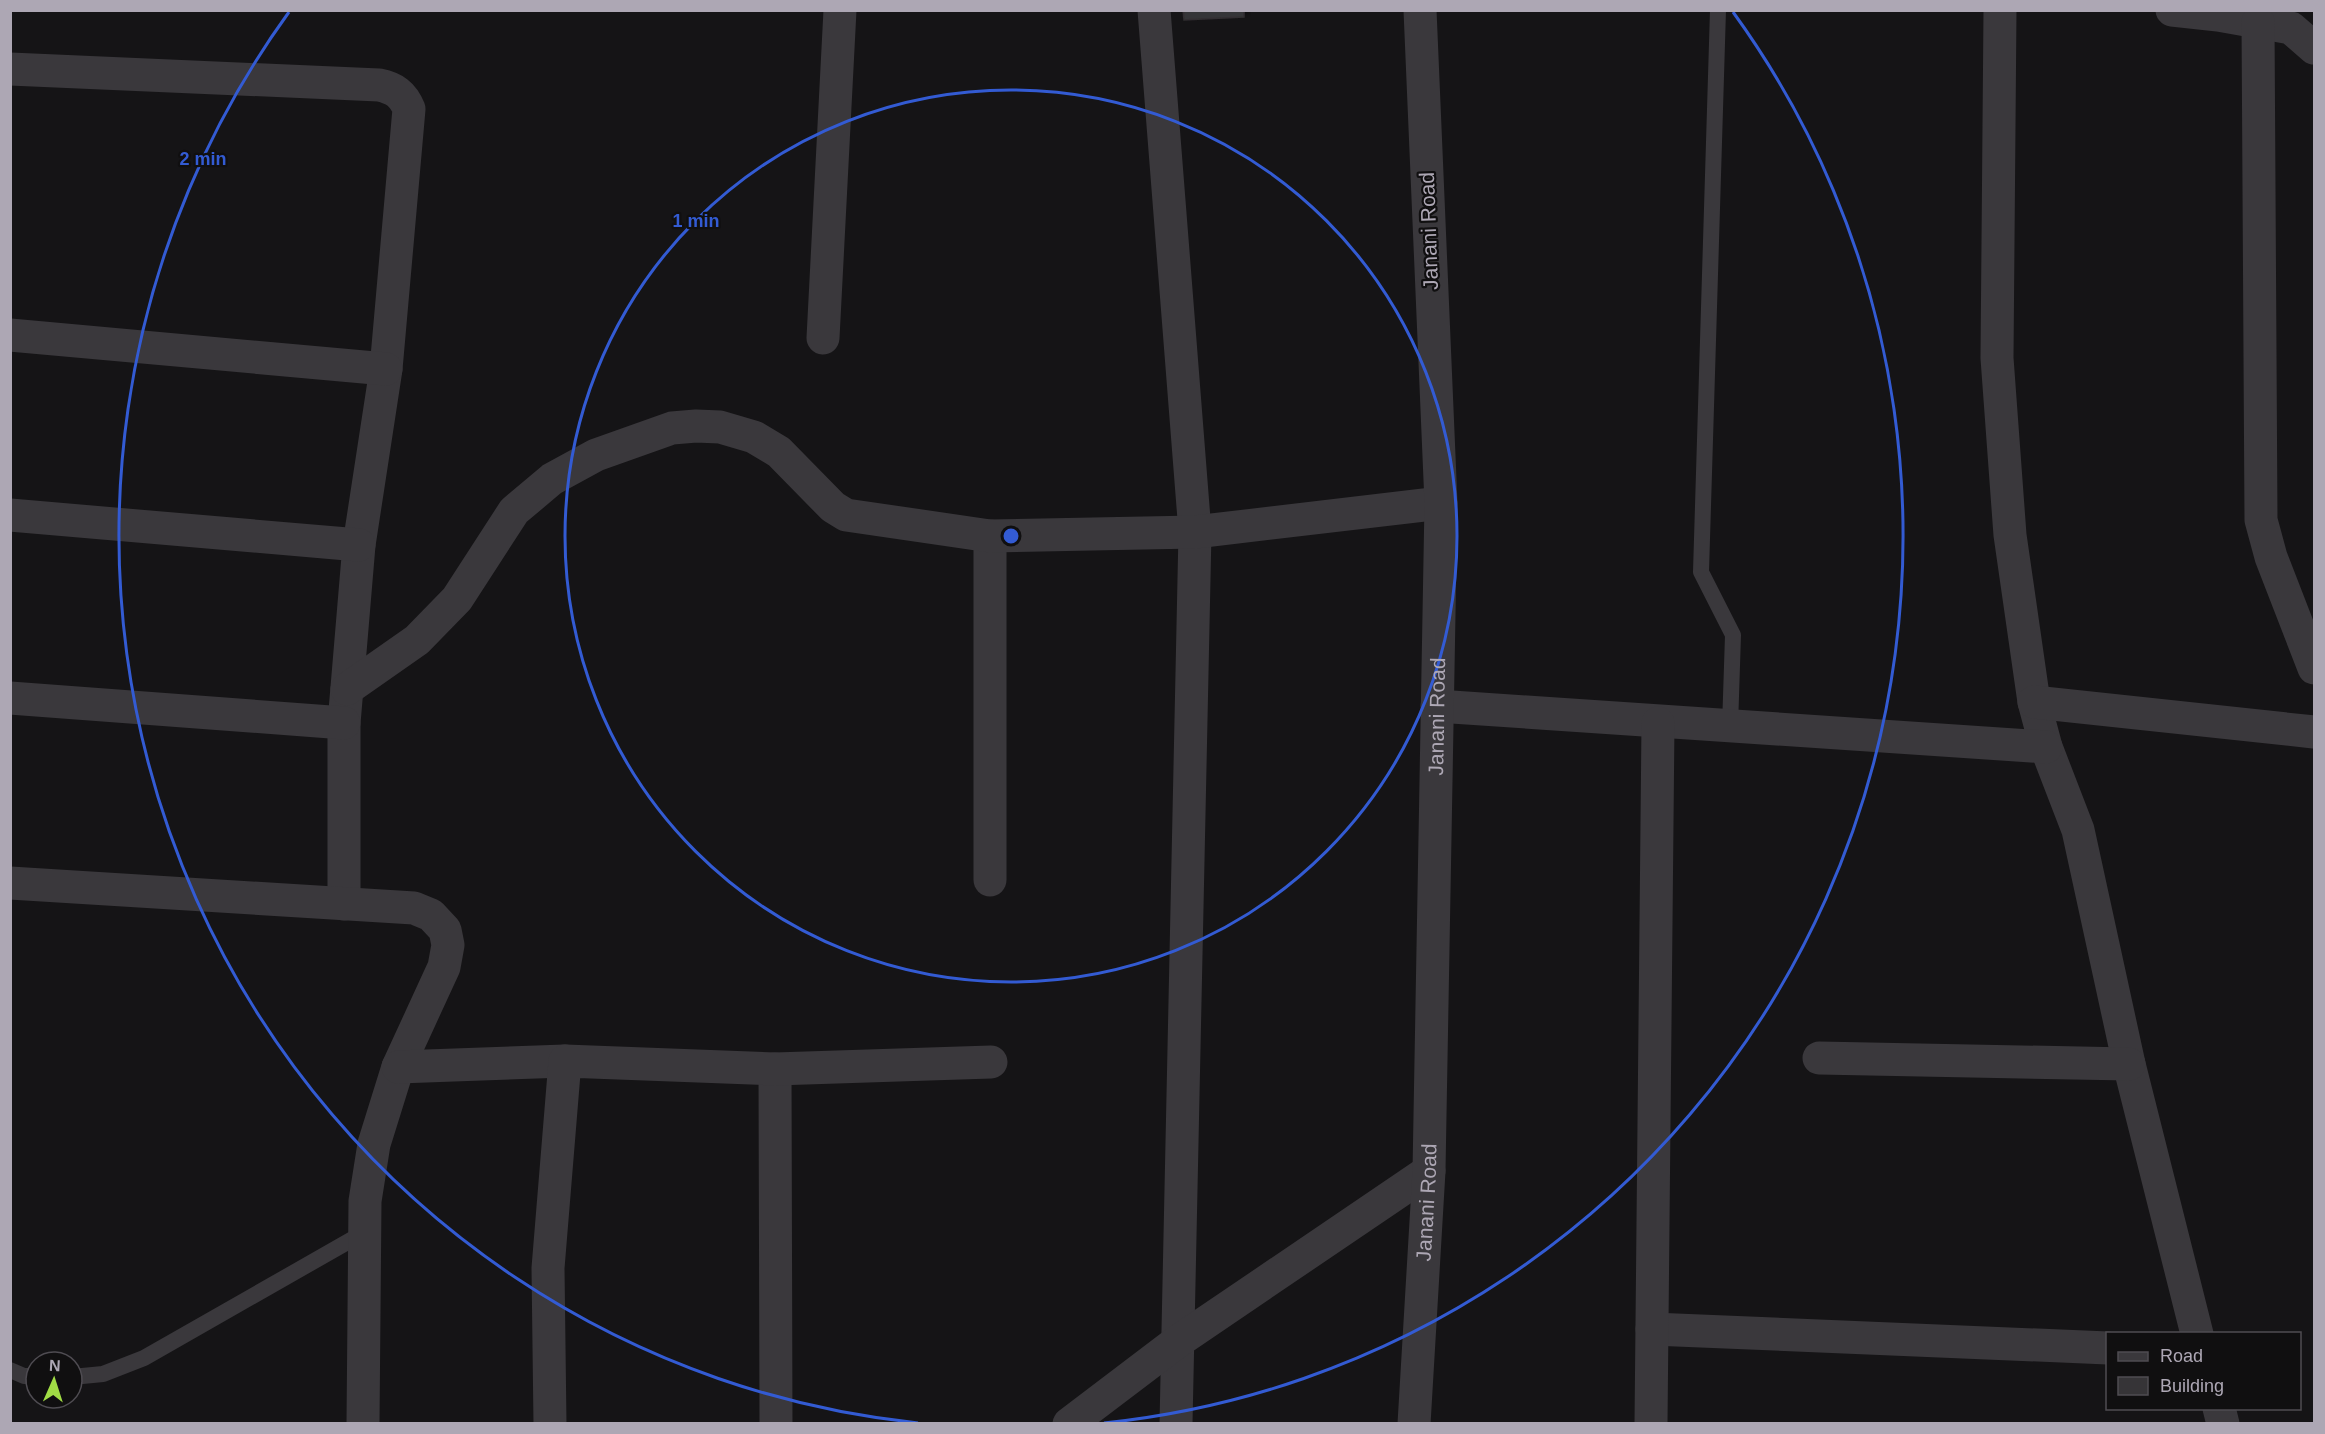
<svg xmlns="http://www.w3.org/2000/svg" width="2325" height="1434" viewBox="0 0 2325 1434" font-family="Helvetica,sans-serif">
  <style>
    .building { fill: #363437; stroke: #312e31; stroke-width: 1.5; filter: url(#shadow) }
    .lines { fill: none; stroke-linecap: round; stroke-linejoin: round }
    .lane { stroke: #3a383c; stroke-width: 16 }
    .street { stroke: #3a383c; stroke-width: 33 }
    .ring { fill: none; stroke: #335bd3; stroke-width: 3 }
    .labels { text-anchor: middle; stroke-width: 4.5; stroke-linejoin: round; paint-order: stroke }
    .street-label { font-size: 21px; fill: #ada7b4; stroke: #100f10 }
    .centre { fill: #335bd3; stroke: #100f10; stroke-width: 3 }
    .ring-label { font-size: 18px; text-anchor: middle; font-weight: bold; fill: #335bd3; stroke: #100f10; stroke-width: 4.5; stroke-linejoin: round; paint-order: stroke }
  </style>
  <defs>
    <filter id="shadow"><feDropShadow dx="5.5" dy="-5.5" stdDeviation="3" flood-color="#0009"/></filter>
  </defs>
  <rect width="100%" height="100%" fill="#151416"/>
  <polygon class="building" points="1183,10 1244,10 1244,17 1184,20"/>
  <g class="lines">
    <g class="lane">
      <polyline points="1718,10 1701,572 1733,635 1730,727"/>
      <polyline points="10,1370 24,1376 36,1376"/>
      <polyline points="72,1377 103,1374 144,1358 365,1232"/>
    </g>
    <g class="street">
      <polyline points="1154,10 1195,532 1176,1424"/>
      <polyline points="2000,10 1997,358 2010,535 2034,702 2046,747 2078,830 2129,1064 2197,1334"/>
      <polyline points="2172,10 2218,15 2291,28 2314,48"/>
      <polyline points="2258,22 2261,520 2271,557 2314,668"/>
      <path d="M10,69L379,85C394,88 403,94 409,109L386,369L359,545L344,723V904"/>
      <polyline points="10,335 386,369"/>
      <polyline points="823,338 840,10"/>
      <polyline points="10,515 359,545"/>
      <polyline points="990,536 990,880"/>
      <polyline points="347,689 417,640 457,599 514,511 552,479 596,455 672,428 696,426 720,427 754,437 779,452 833,507 846,515 990,536 1195,532 1441,503"/>
      <polyline points="10,698 344,723"/>
      <polyline points="2034,702 2314,732"/>
      <polyline points="1437,706 2046,747"/>
      <polyline points="10,883 414,908 431,915 445,930 448,945 444,967 398,1067 374,1144 365,1201 363,1424"/>
      <polyline points="1819,1058 2129,1064"/>
      <polyline points="398,1067 565,1061"/>
      <polyline points="775,1069 776,1424"/>
      <polyline points="1652,1329 2108,1348"/>
      <polyline points="2219,1408 2223,1424"/>
      <polyline points="550,1424 548,1268 565,1061 775,1069 991,1062"/>
      <polyline points="1069,1424 1177,1342 1429,1171"/>
      <path id="s1" d="M1414,1424L1429,1171L1441,503L1420,10"/>
      <polyline points="1651,1424 1658,723"/>
    </g>
  </g>
  <g class="ring">
    <circle cx="1011" cy="536" r="446"/>
    <path d="M918 1423A892 892 0 0 1 289 12M1733 12A892 892 0 0 1 1104 1423"/>
  </g>
  <g class="labels">
    <g class="street-label">
      <text transform="translate(1429 231) rotate(-92)" y="7">Janani Road</text>
      <text dy="7" stroke="none"><textPath href="#s1" startOffset="708">Janani Road</textPath></text>
      <text dy="7" stroke="none"><textPath href="#s1" startOffset="222">Janani Road</textPath></text>
    </g>
  </g>
  <circle cx="1011" cy="536" r="9" class="centre"/>
  <g class="ring-label">
    <text x="203" y="165">2 min</text>
    <text x="696" y="227">1 min</text>
  </g>
  <rect width="2325" height="1434" fill="none" stroke="#ada7b4" stroke-width="24"/>
  <rect x="2106" y="1332" width="195" height="78" fill="#100f10" stroke="#4f4c52" stroke-width="1.5"/>
  <rect x="2118" y="1352" width="30" height="9" fill="#3a383c" stroke="#4f4c52" stroke-width="1.5"/>
  <text x="2160" y="1362" font-size="18" fill="#ada7b4">Road</text>
  <rect x="2118" y="1377" width="30" height="18" fill="#363437" stroke="#4f4c52" stroke-width="1.5"/>
  <text x="2160" y="1392" font-size="18" fill="#ada7b4">Building</text>
  <g transform="translate(54 1380) rotate(3)"><circle r="28" fill="#100f10" stroke="#4f4c52" stroke-width="1.5"/>
  <path d="M0-4.5L10 22L0 15L-10 22Z" fill="#a1dd45"/>
  <text y="-9" font-size="16" font-weight="bold" text-anchor="middle" fill="#ada7b4">N</text>
  </g>
</svg>
